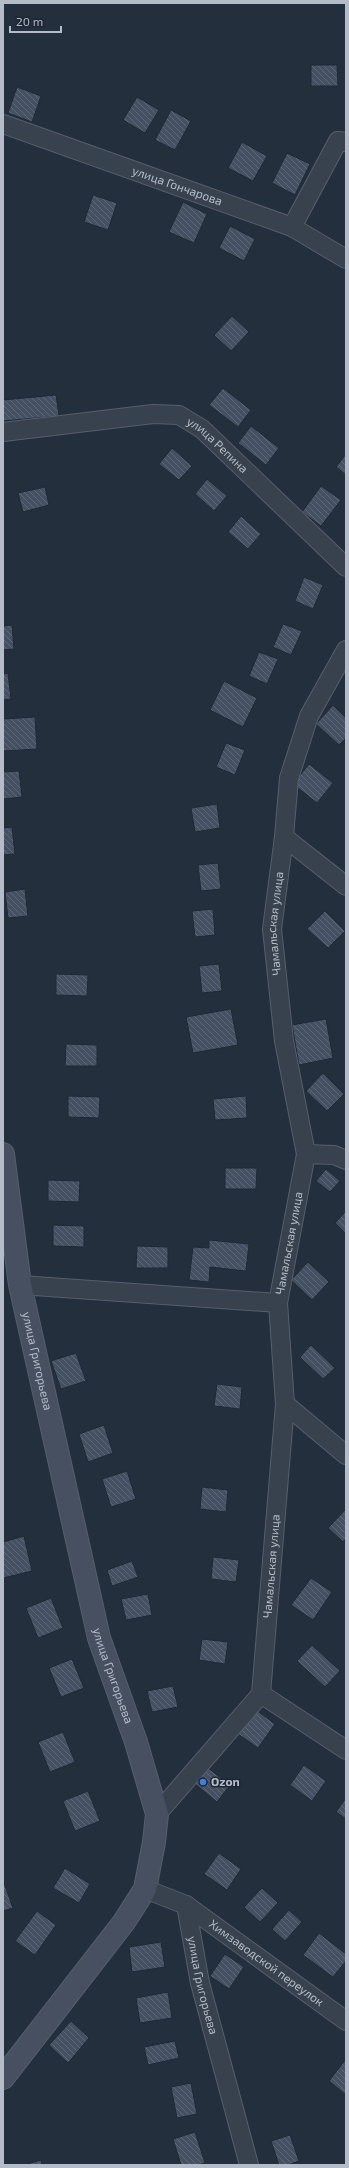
<svg xmlns="http://www.w3.org/2000/svg" width="349" height="2168" viewBox="0 0 349 2168" font-family="'Exo 2',sans-serif">
  <style>
    .building { fill: url(#building-back-hatch); stroke: #1f2835 }
    .lines { fill: none; stroke-linecap: round; stroke-linejoin: round }
    .street-casing { stroke: #565f6c; stroke-width: 20 }
    .secondary-casing { stroke: #565f6c; stroke-width: 24 }
    .street { stroke: #38414e; stroke-width: 18 }
    .secondary { stroke: #465061; stroke-width: 22 }
    .shop-dot { fill: #3f7fe0; stroke: #1d2633; stroke-width: 1.5 }
    .labels { text-anchor: middle; stroke-width: 3; stroke-linejoin: round; paint-order: stroke }
    .street-label { font-size: 12px; fill: #b4bcc9; stroke: #1d2633 }
    .poi-label { font-size: 12px; font-weight: bold; fill: #b4bcc9; stroke: #1d2633; text-anchor: start }
  </style>
  <defs>
    <pattern id="building-back-hatch" width="6" height="6" patternUnits="userSpaceOnUse"><rect width="6" height="6" fill="#455162"/><path d="M-1 5l2 2M0 0l6 6M5-1l2 2" fill="none" stroke="#5d6877"/></pattern>
  </defs>
  <rect width="100%" height="100%" fill="#242f3e"/>
  <g class="building">
    <polygon points="311,65 337,65 338,86 311,86"/>
    <polygon points="17,87 41,96 32,122 8,113"/>
    <polygon points="137,97 159,110 145,133 123,120"/>
    <polygon points="171,110 191,121 175,150 155,140"/>
    <polygon points="242,142 267,156 253,181 228,168"/>
    <polygon points="287,153 310,164 295,195 272,183"/>
    <polygon points="93,195 117,203 108,230 84,222"/>
    <polygon points="183,202 207,214 194,243 169,232"/>
    <polygon points="230,226 255,239 244,261 219,248"/>
    <polygon points="232,316 249,332 231,351 214,335"/>
    <polygon points="223,388 251,410 238,427 209,405"/>
    <polygon points="56,395 59,416 3,421 3,400"/>
    <polygon points="251,426 279,448 266,465 238,443"/>
    <polygon points="172,448 192,466 179,480 159,464"/>
    <polygon points="346,454 346,475 336,467"/>
    <polygon points="207,479 227,496 214,511 195,494"/>
    <polygon points="321,486 341,500 321,526 302,512"/>
    <polygon points="45,487 49,505 23,512 18,493"/>
    <polygon points="241,516 261,534 248,549 228,532"/>
    <polygon points="304,577 323,585 313,609 295,601"/>
    <polygon points="283,624 302,631 291,655 273,647"/>
    <polygon points="12,625 14,649 3,650 3,626"/>
    <polygon points="259,652 278,659 267,684 249,676"/>
    <polygon points="8,673 11,699 3,700 3,674"/>
    <polygon points="224,681 257,698 243,727 210,710"/>
    <polygon points="333,705 346,718 346,738 339,745 316,724"/>
    <polygon points="35,717 37,749 3,751 3,719"/>
    <polygon points="226,743 245,750 235,775 216,767"/>
    <polygon points="309,764 333,783 317,803 293,784"/>
    <polygon points="19,771 22,797 3,799 3,772"/>
    <polygon points="217,804 220,828 195,832 191,808"/>
    <polygon points="12,827 15,854 3,855 3,828"/>
    <polygon points="218,863 221,889 201,891 198,865"/>
    <polygon points="25,889 28,916 8,918 5,892"/>
    <polygon points="213,909 215,935 195,937 192,911"/>
    <polygon points="325,911 345,931 328,948 307,929"/>
    <polygon points="219,964 222,991 202,993 199,966"/>
    <polygon points="56,974 88,975 87,996 56,995"/>
    <polygon points="231,1009 238,1045 193,1053 186,1017"/>
    <polygon points="326,1019 333,1058 299,1065 292,1025"/>
    <polygon points="66,1044 97,1045 97,1066 65,1066"/>
    <polygon points="323,1073 344,1094 327,1111 306,1091"/>
    <polygon points="68,1096 100,1097 99,1118 68,1117"/>
    <polygon points="246,1096 247,1118 215,1120 213,1099"/>
    <polygon points="225,1168 257,1168 256,1189 225,1189"/>
    <polygon points="326,1169 340,1181 330,1192 316,1181"/>
    <polygon points="48,1180 80,1181 79,1202 48,1201"/>
    <polygon points="346,1211 346,1234 335,1223"/>
    <polygon points="53,1225 84,1226 84,1247 53,1246"/>
    <polygon points="209,1240 249,1244 246,1271 210,1267 209,1282 189,1280 193,1247 209,1248"/>
    <polygon points="137,1246 168,1247 168,1268 136,1268"/>
    <polygon points="308,1262 329,1282 312,1300 291,1280"/>
    <polygon points="311,1345 335,1368 323,1379 300,1357"/>
    <polygon points="76,1353 86,1381 61,1389 51,1361"/>
    <polygon points="217,1384 242,1387 240,1409 214,1406"/>
    <polygon points="104,1425 113,1453 88,1462 79,1434"/>
    <polygon points="127,1471 136,1499 111,1507 102,1479"/>
    <polygon points="202,1487 228,1490 226,1512 200,1509"/>
    <polygon points="346,1509 346,1538 343,1542 328,1528"/>
    <polygon points="24,1536 32,1571 3,1578 3,1542"/>
    <polygon points="213,1557 239,1560 236,1582 211,1579"/>
    <polygon points="132,1561 138,1577 112,1586 107,1570"/>
    <polygon points="311,1578 332,1592 313,1620 291,1605"/>
    <polygon points="148,1594 152,1615 126,1620 121,1599"/>
    <polygon points="51,1598 63,1628 38,1638 26,1608"/>
    <polygon points="202,1639 228,1642 225,1664 199,1660"/>
    <polygon points="312,1645 340,1671 325,1687 297,1661"/>
    <polygon points="72,1659 84,1688 61,1697 49,1668"/>
    <polygon points="173,1686 178,1707 152,1712 147,1691"/>
    <polygon points="255,1709 275,1724 258,1748 238,1734"/>
    <polygon points="63,1732 75,1762 50,1772 38,1742"/>
    <polygon points="304,1765 326,1781 312,1801 290,1785"/>
    <polygon points="208,1768 230,1785 217,1802 195,1784"/>
    <polygon points="88,1791 100,1821 75,1831 63,1801"/>
    <polygon points="346,1798 346,1819 336,1812"/>
    <polygon points="219,1853 241,1869 227,1890 204,1874"/>
    <polygon points="65,1868 90,1884 79,1903 53,1888"/>
    <polygon points="3,1880 13,1908 3,1911"/>
    <polygon points="262,1888 278,1903 260,1922 244,1907"/>
    <polygon points="289,1910 302,1922 285,1941 272,1929"/>
    <polygon points="37,1911 56,1925 35,1955 15,1941"/>
    <polygon points="319,1933 346,1954 346,1961 333,1977 303,1955"/>
    <polygon points="161,1942 165,1967 132,1972 129,1947"/>
    <polygon points="225,1954 244,1967 229,1989 210,1976"/>
    <polygon points="168,1992 172,2018 140,2023 136,1998"/>
    <polygon points="71,2021 89,2038 68,2063 49,2045"/>
    <polygon points="175,2041 179,2058 148,2065 144,2047"/>
    <polygon points="346,2059 346,2095 329,2081"/>
    <polygon points="191,2083 197,2114 177,2118 171,2087"/>
    <polygon points="195,2132 205,2163 198,2165 181,2165 173,2139"/>
    <polygon points="290,2135 299,2161 288,2165 279,2165 271,2141"/>
    <polygon points="41,2160 42,2165 24,2165"/>
  </g>
  <g class="lines">
    <defs>
      <g id="street">
        <path id="s1" d="M3,124L292,227L346,259"/>
        <polyline points="292,227 338,141 346,142"/>
        <path id="s2" d="M3,432L153,414L179,415L202,429L346,567"/>
        <polyline points="284,837 346,886"/>
        <polyline points="306,1154 334,1155 346,1160"/>
        <polyline points="20,1285 278,1303"/>
        <polyline points="285,1404 346,1455"/>
        <polyline points="261,1694 346,1750"/>
        <path id="s3" d="M157,1814L261,1694L285,1404L278,1303L306,1154L284,1041L272,929L284,837L289,778L309,716L346,650"/>
        <path id="s4" d="M145,1889L186,1905L200,1983L249,2165"/>
        <path id="s5" d="M186,1905L346,2021"/>
      </g>
      <g id="secondary">
        <path id="s6" d="M3,1154L20,1285L99,1638L136,1742L157,1814L154,1842L145,1889L124,1922L3,2078"/>
      </g>
    </defs>
    <use href="#street" class="street-casing"/>
    <use href="#secondary" class="secondary-casing"/>
    <use href="#street" class="street"/>
    <use href="#secondary" class="secondary"/>
  </g>
  <circle class="shop-dot" cx="203" cy="1782" r="4"/>
  <g class="labels">
    <g class="street-label">
      <text dy="4" stroke="none"><textPath href="#s1" startOffset="185">улица Гончарова</textPath></text>
      <text dy="4" stroke="none"><textPath href="#s2" startOffset="226">улица Репина</textPath></text>
      <text dy="4" stroke="none"><textPath href="#s3" startOffset="936">Чамальская улица</textPath></text>
      <text dy="4" stroke="none"><textPath href="#s3" startOffset="612">Чамальская улица</textPath></text>
      <text dy="4" stroke="none"><textPath href="#s6" startOffset="210">улица Григорьева</textPath></text>
      <text dy="4" stroke="none"><textPath href="#s3" startOffset="287">Чамальская улица</textPath></text>
      <text dy="4" stroke="none"><textPath href="#s6" startOffset="534">улица Григорьева</textPath></text>
      <text dy="4" stroke="none"><textPath href="#s5" startOffset="99">Химзаводской переулок</textPath></text>
      <text dy="4" stroke="none"><textPath href="#s4" startOffset="126">улица Григорьева</textPath></text>
    </g>
    <g class="poi-label">
      <text x="211" y="1786">Ozon</text>
    </g>
  </g>
  <rect width="349" height="2168" fill="none" stroke="#b4bcc9" stroke-width="8"/>
  <path d="M10 26v6h51v-6" fill="none" stroke="#b4bcc9" stroke-width="2"/>
  <text x="16" y="26" font-size="12" fill="#b4bcc9" stroke="#1d2633" stroke-width="3" paint-order="stroke">20 m</text>
</svg>
